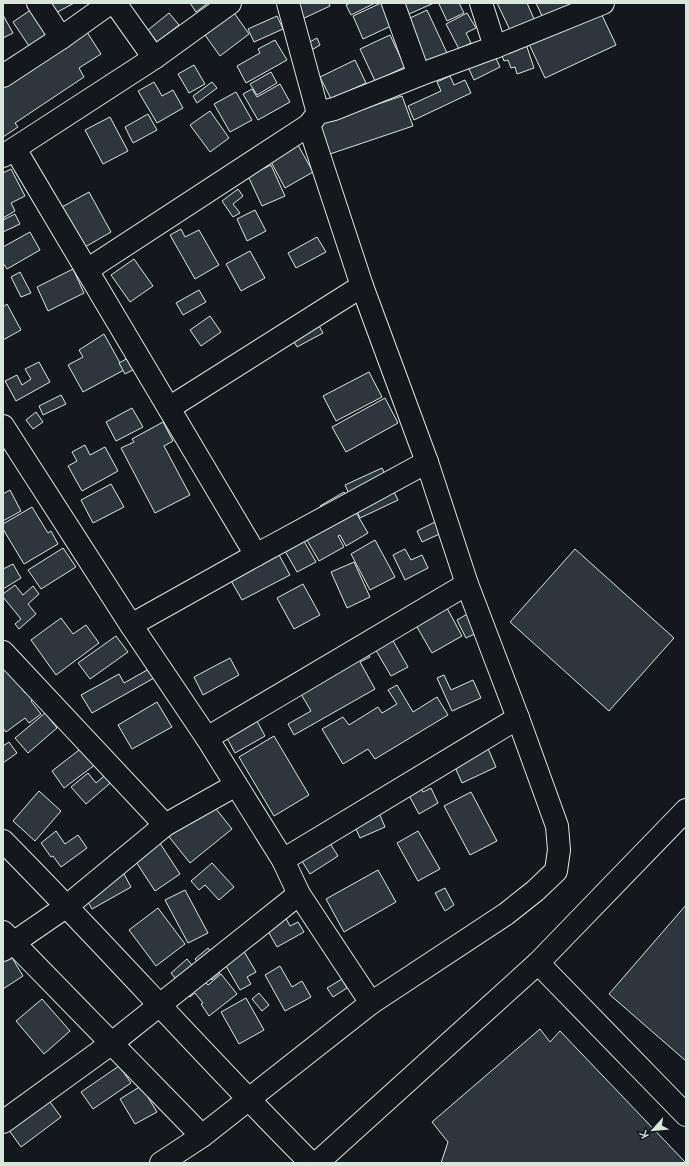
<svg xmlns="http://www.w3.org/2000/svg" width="689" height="1166" viewBox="0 0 689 1166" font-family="'Nunito Sans',sans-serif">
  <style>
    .building { fill: #2c363c; stroke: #d8e6dc }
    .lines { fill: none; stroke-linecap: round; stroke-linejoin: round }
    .minor-casing { stroke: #d8e6dc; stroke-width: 24 }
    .minor { stroke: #14181c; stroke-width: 22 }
  </style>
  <rect width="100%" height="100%" fill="#14181c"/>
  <g class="building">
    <polygon points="48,3 74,3 54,14"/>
    <polygon points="190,3 208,3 196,12"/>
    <polygon points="293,3 329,3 330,6 300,20"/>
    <polygon points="350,3 375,3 351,15 346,5"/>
    <polygon points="381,3 383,3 393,25 363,39 353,16"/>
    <polygon points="404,3 434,3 409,14"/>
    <polygon points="442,3 459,3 464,13 447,21 439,4"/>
    <polygon points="497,3 527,3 534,19 510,30"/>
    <polygon points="536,3 572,3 543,18"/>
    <polygon points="230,7 249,34 220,56 200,28"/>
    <polygon points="32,9 49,32 29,46 13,22"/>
    <polygon points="427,10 447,53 424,64 404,21"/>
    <polygon points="600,11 616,45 545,78 529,44"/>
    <polygon points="169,13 179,25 157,42 148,30"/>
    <polygon points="467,13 476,28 466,33 471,43 459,49 446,24"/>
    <polygon points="3,15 13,33 3,38"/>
    <polygon points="277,16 283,29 254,42 248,29"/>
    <polygon points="85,29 101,54 79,68 84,77 15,123 18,127 3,137 3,83"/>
    <polygon points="390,35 405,67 375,81 360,49"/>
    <polygon points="317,38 320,45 310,51 306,44"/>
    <polygon points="275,40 287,60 246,83 237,66 260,53 258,49"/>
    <polygon points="526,44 534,68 517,74 515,67 511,68 508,60 504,61 501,53"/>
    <polygon points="493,52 500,67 474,80 467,65"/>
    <polygon points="355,60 366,83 331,99 320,77"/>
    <polygon points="194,65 205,84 189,93 178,74"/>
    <polygon points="271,72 277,83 257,95 250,84"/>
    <polygon points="450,76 454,85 465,80 471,93 414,120 408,106 441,91 437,82"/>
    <polygon points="154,82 162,96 173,90 183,108 157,123 138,91"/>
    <polygon points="212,82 217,88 197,103 193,96"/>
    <polygon points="280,84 290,102 258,120 243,94 252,89 257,97"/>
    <polygon points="236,92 252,120 230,132 214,104"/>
    <polygon points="402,96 413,126 327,155 316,125"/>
    <polygon points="210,111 229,138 210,152 190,125"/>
    <polygon points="148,114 157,130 133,143 125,127"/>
    <polygon points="110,117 128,151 103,164 85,130"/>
    <polygon points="298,145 313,172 285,188 270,160"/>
    <polygon points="271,165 285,196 262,206 248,176"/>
    <polygon points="11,169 25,196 11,203 15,211 3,218 3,173"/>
    <polygon points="238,189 243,196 233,204 240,213 233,217 222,201"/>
    <polygon points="89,192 111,232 85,247 62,207"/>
    <polygon points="255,210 266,231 247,241 237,219"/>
    <polygon points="15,214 20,224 3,232 3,220"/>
    <polygon points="181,229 185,237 199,230 219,265 195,279 170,235"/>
    <polygon points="30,232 40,250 7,269 3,263 3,247"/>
    <polygon points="317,237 326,252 296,268 288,253"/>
    <polygon points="250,251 265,278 241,291 226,264"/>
    <polygon points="134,259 153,286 130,302 111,275"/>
    <polygon points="73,269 84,293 48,311 37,287"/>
    <polygon points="20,272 31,293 21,297 11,277"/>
    <polygon points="199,290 206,302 183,315 176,303"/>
    <polygon points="7,304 21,330 3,340 3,307"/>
    <polygon points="311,311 323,333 297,347 285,325"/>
    <polygon points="210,316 221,332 201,346 190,330"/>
    <polygon points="104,334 124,370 83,392 68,365 83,357 79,350"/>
    <polygon points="135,354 142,365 125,374 119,363"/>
    <polygon points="39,362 50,382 16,401 5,381 17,375 22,385 31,379 25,369"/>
    <polygon points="369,372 382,397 336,421 323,396"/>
    <polygon points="61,395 66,404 43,415 39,406"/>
    <polygon points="385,398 398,423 346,452 332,427"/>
    <polygon points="132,408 143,427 116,441 106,422"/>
    <polygon points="36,412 43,422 33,429 26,420"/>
    <polygon points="163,422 173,441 164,446 190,495 155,513 121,448 134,442 132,439"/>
    <polygon points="85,445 90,455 105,447 118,471 82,491 68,466 77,461 72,452"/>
    <polygon points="382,468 398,500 360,518 345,485"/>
    <polygon points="111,484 124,507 93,523 81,500"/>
    <polygon points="10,490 21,511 3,521 3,494"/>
    <polygon points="344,492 368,533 346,546 340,535 338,536 344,547 319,561 297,523 322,509 320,506"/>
    <polygon points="32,507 48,533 51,531 58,544 24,564 3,529 3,524"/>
    <polygon points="439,520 444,532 422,542 417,531"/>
    <polygon points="296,527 316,562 297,572 277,537"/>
    <polygon points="375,540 395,577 370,590 351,554"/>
    <polygon points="272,542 290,575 242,600 221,563"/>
    <polygon points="63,548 76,567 41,589 28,570"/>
    <polygon points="405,549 411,560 422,555 428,568 405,580 393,555"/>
    <polygon points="575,549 674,638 609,711 510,622"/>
    <polygon points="354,562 370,597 347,608 331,572"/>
    <polygon points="13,564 21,578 3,589 3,569"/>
    <polygon points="303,584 320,615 294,629 277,598"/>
    <polygon points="15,585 23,595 33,586 39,594 28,604 36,614 19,629 15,624 21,619 3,597 3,594"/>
    <polygon points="440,595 462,636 432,653 409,613"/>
    <polygon points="469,613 479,632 466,638 457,620"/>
    <polygon points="61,618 73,634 86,625 99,643 56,675 31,640"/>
    <polygon points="388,632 408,667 391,676 371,642"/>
    <polygon points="116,636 128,652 90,679 78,663"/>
    <polygon points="361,640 370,657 360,662 375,689 294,735 288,724 311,711 292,679"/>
    <polygon points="230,658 239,675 203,695 194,677"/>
    <polygon points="3,664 25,693 36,685 42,693 31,701 41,714 29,723 25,718 6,732 3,728"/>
    <polygon points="149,669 154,678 92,713 81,695 119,674 124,683"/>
    <polygon points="444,675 451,690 473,680 481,698 452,711 437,678"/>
    <polygon points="397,685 413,712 437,697 448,715 375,759 368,749 343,764 322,729 343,717 349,725 378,707 382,713 397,704 388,690"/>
    <polygon points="157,702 172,727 132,749 118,725"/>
    <polygon points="251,710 265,736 235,753 221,727"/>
    <polygon points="45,713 57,728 28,753 15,738"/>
    <polygon points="274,736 309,795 274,816 239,757"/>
    <polygon points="9,742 17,753 3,763 3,746"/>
    <polygon points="487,746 496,767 462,783 448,751"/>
    <polygon points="83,747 96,764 64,788 52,771"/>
    <polygon points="109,772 115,779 86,804 71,787 88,773 96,783"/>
    <polygon points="416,779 423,792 431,788 438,803 419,814 404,786"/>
    <polygon points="39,791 61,811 35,841 13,821"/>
    <polygon points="471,792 497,841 470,855 444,806"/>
    <polygon points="205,795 232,829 190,863 162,828"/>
    <polygon points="374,801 385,827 360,838 349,813"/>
    <polygon points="150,828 180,874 155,891 125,845"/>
    <polygon points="56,831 65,844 78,835 87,848 61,867 53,856 51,857 41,843"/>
    <polygon points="418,831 440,869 418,881 397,843"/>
    <polygon points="326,837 338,856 310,874 298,855"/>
    <polygon points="117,861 131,887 92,909 77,883"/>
    <polygon points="212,863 234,887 219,900 205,885 199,890 191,881"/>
    <polygon points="378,870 396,902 344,932 326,899"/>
    <polygon points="445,888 454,905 445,911 435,893"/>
    <polygon points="185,890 208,933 188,943 165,900"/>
    <polygon points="686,905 686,1061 609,994"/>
    <polygon points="280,907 290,926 298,922 304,932 277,947 265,926"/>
    <polygon points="158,908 185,944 156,966 129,930"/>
    <polygon points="5,946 23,976 3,989 3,948"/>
    <polygon points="208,948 220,962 215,966 220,973 212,980 195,959"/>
    <polygon points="242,948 256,972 247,977 251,984 240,990 222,959"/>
    <polygon points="187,959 208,985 221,974 237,994 209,1016 201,1004 203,1003 195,993 190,997 171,973"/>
    <polygon points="280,966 292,987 302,981 311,997 285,1011 265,975"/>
    <polygon points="342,979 347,988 333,997 327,988"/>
    <polygon points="259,993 269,1005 262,1011 252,999"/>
    <polygon points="246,998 264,1030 239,1044 221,1012"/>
    <polygon points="42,999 70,1031 44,1054 16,1021"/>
    <polygon points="540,1029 550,1042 560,1031 686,1163 441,1163 448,1142 432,1122"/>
    <polygon points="119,1066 131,1083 93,1109 81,1092"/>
    <polygon points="141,1086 157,1112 135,1124 120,1099"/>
    <polygon points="39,1087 61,1117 21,1147 3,1122"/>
  </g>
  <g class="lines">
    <defs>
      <g id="minor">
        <polyline points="38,3 61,38"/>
        <polyline points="115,3 154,58"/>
        <polyline points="288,3 318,113"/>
        <polyline points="393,3 419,75"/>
        <polyline points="481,3 495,47"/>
        <polyline points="3,76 61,38 110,3"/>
        <polyline points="15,149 256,555"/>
        <polyline points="3,156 154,58 230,3"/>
        <polyline points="87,270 309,125 318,113 334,109 419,75 495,47 603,3"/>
        <polyline points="169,408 362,286"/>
        <polyline points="3,426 131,625 207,738 283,860 299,894 371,1003"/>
        <polyline points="131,625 256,555 427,462"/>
        <polyline points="3,652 165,825"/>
        <polyline points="207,738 467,584"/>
        <path d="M3,841C108,947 206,1058 311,1163"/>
        <polyline points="283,860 518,718"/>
        <polyline points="3,932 202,1136"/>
        <polyline points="3,950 67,906 165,825 236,785"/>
        <polyline points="538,963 686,1115"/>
        <polyline points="3,1122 112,1043 299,894"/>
        <polyline points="161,1163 202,1136 371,1003 506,914 535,891 556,871 559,850 557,826 518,718 467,584 427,462 362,286 309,125"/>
        <polyline points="317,1163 538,963 686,810"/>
      </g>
    </defs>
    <use href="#minor" class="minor-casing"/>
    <use href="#minor" class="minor"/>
  </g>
  <rect width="689" height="1166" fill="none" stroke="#d8e6dc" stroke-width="8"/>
  <g transform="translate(653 1130) rotate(243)" stroke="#14181c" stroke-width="3" paint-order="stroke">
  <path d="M0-3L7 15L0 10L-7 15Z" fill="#d8e6dc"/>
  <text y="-6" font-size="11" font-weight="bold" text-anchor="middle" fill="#d8e6dc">K</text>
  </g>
</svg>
